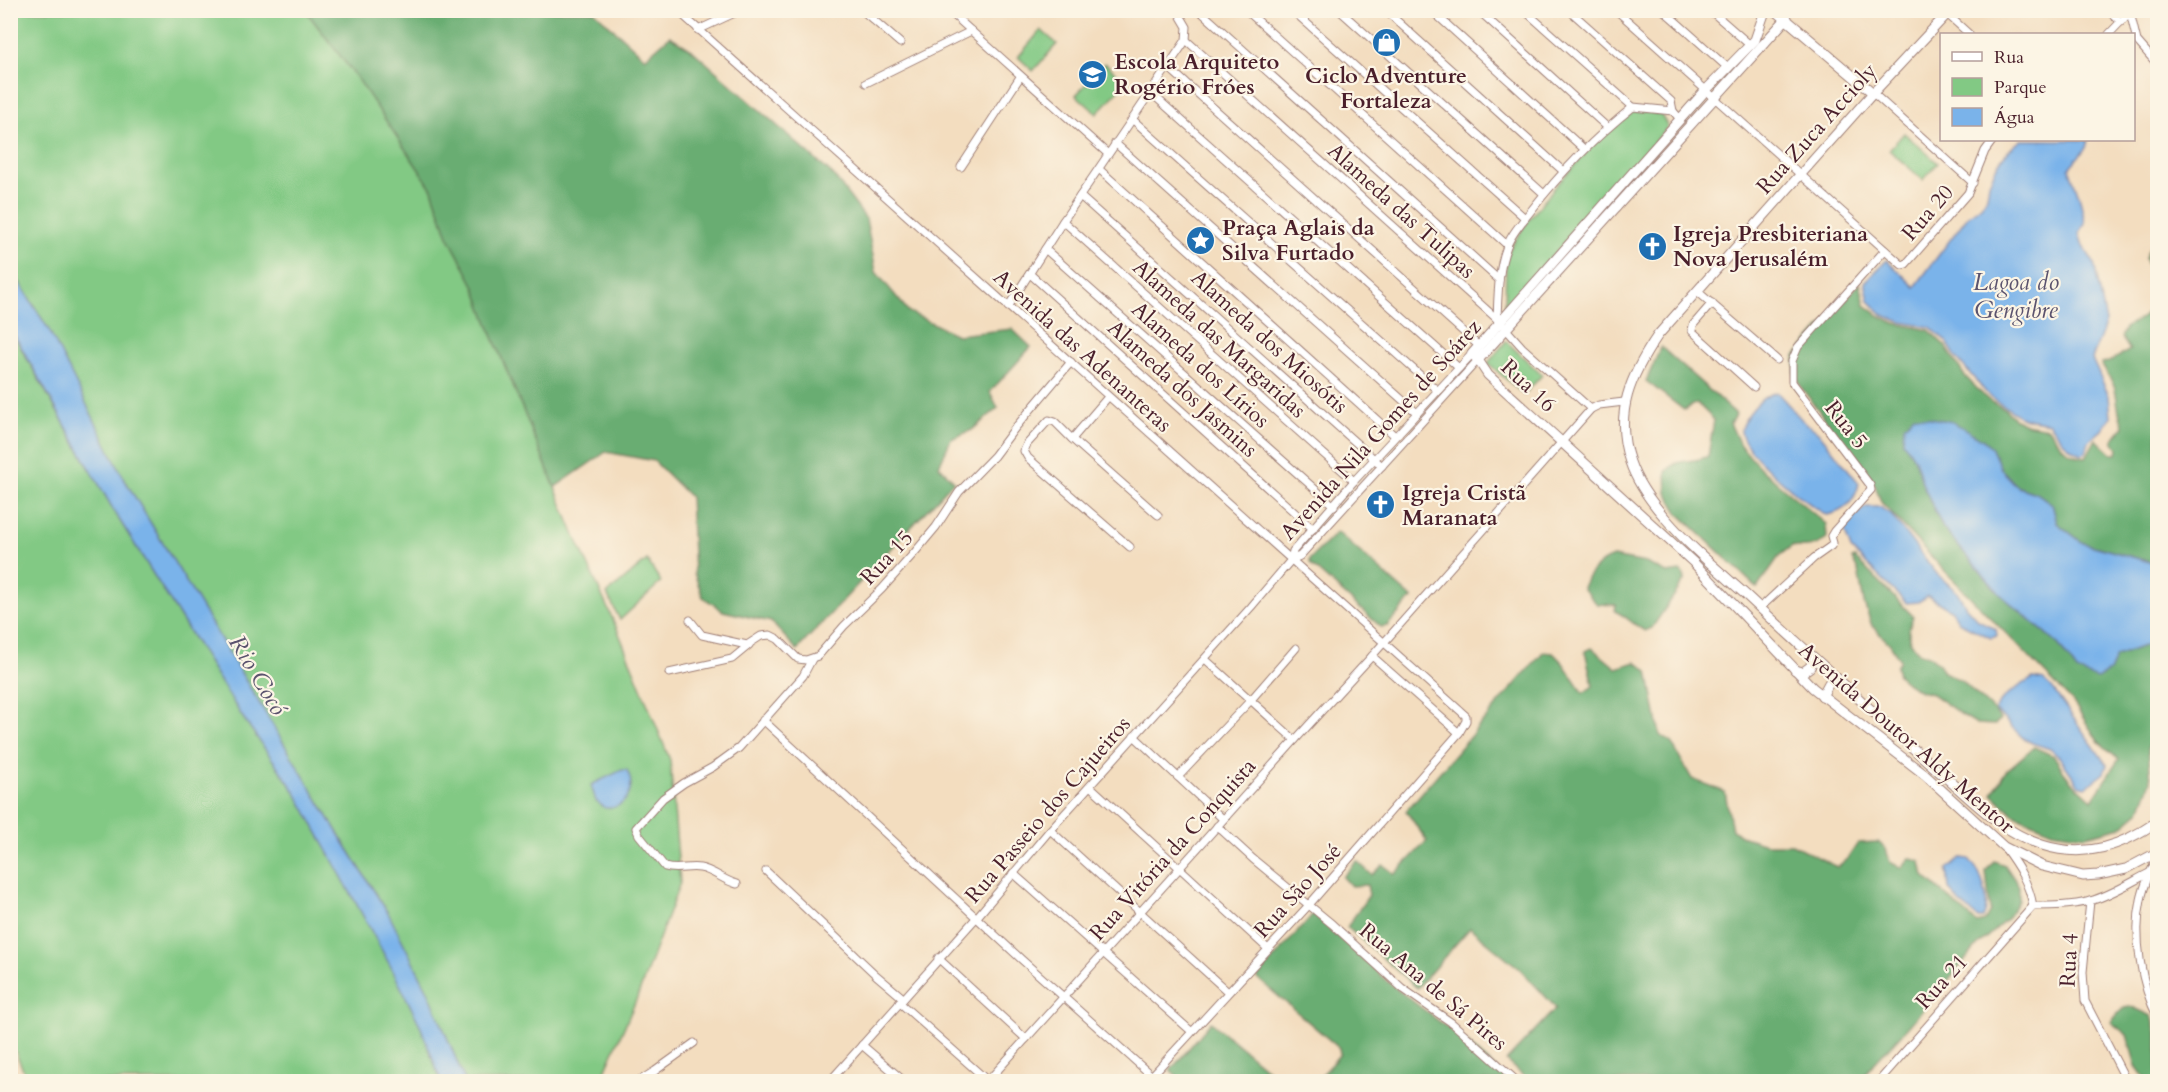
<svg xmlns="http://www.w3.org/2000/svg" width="2168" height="1092" viewBox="0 0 2168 1092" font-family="Cardo,serif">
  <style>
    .green { fill: #82c984; stroke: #667458; stroke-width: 1.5 }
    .forest { fill: #69ad72; stroke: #5a664e; stroke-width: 1.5 }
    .water { fill: #7ab3ea; stroke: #62698a; stroke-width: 1.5 }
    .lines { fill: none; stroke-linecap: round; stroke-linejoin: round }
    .street-casing { stroke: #9e7e75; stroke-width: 9 }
    .secondary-casing { stroke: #9e7e75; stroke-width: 11 }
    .street { stroke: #fff; stroke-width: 7 }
    .secondary { stroke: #fff; stroke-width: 9 }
    .labels { text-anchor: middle; stroke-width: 4.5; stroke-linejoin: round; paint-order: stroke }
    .poi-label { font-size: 22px; font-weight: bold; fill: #4a1f2b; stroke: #fcf5e5; text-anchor: start }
    .street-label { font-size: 22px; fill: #4a1f2b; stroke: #fcf5e5 }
    .water-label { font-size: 24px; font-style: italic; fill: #5b536e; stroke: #fcf5e5 }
  </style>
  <rect width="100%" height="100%" fill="#fcf5e5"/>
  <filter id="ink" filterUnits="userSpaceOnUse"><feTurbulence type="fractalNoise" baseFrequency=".0167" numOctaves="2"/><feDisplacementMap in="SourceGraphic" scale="12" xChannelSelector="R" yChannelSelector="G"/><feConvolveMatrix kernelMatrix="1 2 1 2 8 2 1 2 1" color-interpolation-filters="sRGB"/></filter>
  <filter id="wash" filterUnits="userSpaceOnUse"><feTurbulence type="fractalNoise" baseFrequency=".008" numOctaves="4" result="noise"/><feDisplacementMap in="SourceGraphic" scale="24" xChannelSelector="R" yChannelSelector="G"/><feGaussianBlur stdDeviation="1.35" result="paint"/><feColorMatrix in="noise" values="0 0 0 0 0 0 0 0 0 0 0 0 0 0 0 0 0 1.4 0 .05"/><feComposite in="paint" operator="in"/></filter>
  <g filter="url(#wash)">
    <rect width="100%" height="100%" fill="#f3ddbf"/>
    <g class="green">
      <polygon points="10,11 306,11 360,81 432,189 448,236 474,285 493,337 575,536 618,631 670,760 680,883 637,998 606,1069 603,1081 465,1081 428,991 388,913 339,835 124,479 49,330 11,268"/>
      <polygon points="1041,30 1057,44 1033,71 1018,57"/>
      <polygon points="1105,63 1126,82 1097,114 1076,95"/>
      <polygon points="1632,112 1647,112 1661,115 1668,127 1505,309 1506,261 1510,248 1528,221 1555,187 1593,145"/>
      <polygon points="1904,133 1938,163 1923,180 1889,150"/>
      <polygon points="10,329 117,516 242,716 296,793 391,967 420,1025 441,1081 28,1081 10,1040"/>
      <polygon points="1506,341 1542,375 1524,395 1488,363"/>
      <polygon points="647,560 661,582 620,620 607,594"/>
    </g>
    <g class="forest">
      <polygon points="306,11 594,11 645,58 670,36 692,50 834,176 866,219 876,272 909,312 957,335 1012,329 1031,347 990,392 998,408 972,430 951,439 939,466 954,481 797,650 771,622 723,611 703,597 694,573 690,497 654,461 606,452 555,487 493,337 474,285 448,236 432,189 360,82"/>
      <path d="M2150,247L2157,249V566L2150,562L2083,543L2057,523L2052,504L2038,494L2018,487L2001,469L1991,447L1982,439L1903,441L1915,459L1923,485L1943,528L2000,594L2059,645L2077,671L2109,672L2116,656L2157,641V729L2148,747L2151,781L2140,811L2121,827L2086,836L2052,831L2013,814L1992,794L2006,771L2034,747L2054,756L2069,779L2092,800L2119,759L2098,741L2073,702L1939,565L1881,502L1875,485L1801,387L1795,375V356L1860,283L1865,305L1880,316L1895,323L1929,330L1947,348L1964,375L1988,400L2004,408L2015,419L2026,424L2048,428C2059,443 2066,456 2086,457L2096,439L2112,454H2117L2118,449L2113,440L2124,426C2116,414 2119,397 2113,384C2110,376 2104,371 2101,363L2109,362L2130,350L2121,337L2125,328L2143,317L2157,302L2145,258Z"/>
      <path d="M1661,347L1736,414L1730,423L1740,445L1762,470L1826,524L1827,539C1815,547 1806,549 1792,546L1780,555L1757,588L1679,514L1667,493L1666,472C1680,455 1690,465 1708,456L1714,420L1697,403L1684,410L1646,381Z"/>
      <polygon points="1337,532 1412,598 1387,626 1381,627 1310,564 1310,559"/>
      <path d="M1613,557L1646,563L1667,573L1680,571L1684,575V581L1652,628L1645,631C1634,625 1626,616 1615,611L1616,605L1597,604L1583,588C1587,574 1600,561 1613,557Z"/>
      <polygon points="1855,558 1913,616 1909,630 1909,639 1915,648 1920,653 1929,655 1940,665 1944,672 1962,681 1996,713 2000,719 1995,725 1977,724 1962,715 1932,694 1920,691 1907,683 1898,675 1896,667 1900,660 1890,644 1872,626 1864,603 1858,571 1852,559"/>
      <polygon points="1592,648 1616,668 1636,662 1648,671 1660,735 1671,742 1692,779 1725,792 1732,830 1744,837 1766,844 1792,844 1837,867 1848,858 1858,843 1878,842 1886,849 1890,862 1901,868 1910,858 1921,862 1924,876 1977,923 1985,921 1990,911 1986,871 1994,861 2005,865 2019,886 2019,899 2007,919 1978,945 1909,1026 1858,1081 1529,1081 1506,1061 1556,1008 1520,969 1470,928 1417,988 1347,927 1369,895 1367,885 1351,886 1343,877 1357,861 1372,875 1383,865 1395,874 1427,841 1406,811 1543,652 1553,653 1563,663 1583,693 1593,686 1585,651"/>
      <polygon points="1313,914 1389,983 1470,1045 1510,1081 1317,1081 1340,1054 1339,1048 1257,978"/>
      <polygon points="2130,1006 2152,1016 2157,1032 2157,1081 2147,1081 2136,1066 2127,1035 2111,1022 2124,1007"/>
      <polygon points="1211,1022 1281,1081 1182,1081 1170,1071"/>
    </g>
    <g class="water">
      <path d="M2021,140H2088L2086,148L2069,168L2080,199L2085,223L2079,234L2082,244L2094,263L2106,322L2092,359L2109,396L2111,417L2102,430L2089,441L2086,452L2082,454C2067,449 2058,436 2049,423L2022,418L1989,396L1956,357L1947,342L1930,327L1901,322L1883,315L1869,301L1865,282L1887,260L1915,287L1967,217L1981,206L1987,197L1989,183L1998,164L2007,152Z"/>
      <polygon points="10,268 49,330 124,479 339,835 388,913 428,991 465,1081 441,1081 420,1025 391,967 296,793 242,716 117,516 11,329"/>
      <path d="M1777,392L1803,421L1818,432L1859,483C1856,500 1844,513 1826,515C1807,503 1743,454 1741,431C1741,424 1747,416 1752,410C1760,401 1765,395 1777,392Z"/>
      <polygon points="1914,415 1953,422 1982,439 1991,447 2001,469 2018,487 2038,494 2052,504 2057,523 2083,543 2150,562 2157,566 2157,641 2116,656 2109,672 2097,679 2077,671 2059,645 2000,594 1943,528 1923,485 1915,459 1903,441 1904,426"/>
      <polygon points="1866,507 1880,507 1891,515 1937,574 1958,593 1966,607 1978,620 1996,629 1997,636 1991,638 1960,623 1952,611 1928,596 1918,602 1906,603 1851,549 1844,530 1852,518"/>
      <path d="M2033,678L2044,680L2052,688L2107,765L2104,773L2086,787L2079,785L2060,758L2050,749L2032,743L2023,738L1995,710C2002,696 2020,686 2033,678Z"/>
      <path d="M622,770H627C637,789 626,809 605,808L596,801L591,785Z"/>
      <path d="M1961,858L1969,859C1981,871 1992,901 1983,918H1978L1958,901L1949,889L1947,869Z"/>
    </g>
  </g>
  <g filter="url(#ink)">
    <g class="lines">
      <defs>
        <g id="street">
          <polyline points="677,10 1466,716 1466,721 1459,733 1308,906 1146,1082"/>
          <polyline points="862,10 900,43"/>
          <polyline points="948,10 1108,154"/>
          <polyline points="1199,10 1499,280"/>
          <polyline points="1246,10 1507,245"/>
          <polyline points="1292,10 1525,218"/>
          <polyline points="1339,10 1544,194"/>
          <polyline points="1385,10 1563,171"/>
          <polyline points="1431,10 1584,149"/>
          <polyline points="1478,10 1607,127"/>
          <polyline points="1524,10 1633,107"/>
          <polyline points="1569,10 1671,101 1673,111"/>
          <polyline points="1616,10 1902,265 1906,264 1968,193 1985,151 1993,140"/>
          <polyline points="1663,10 1728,68"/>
          <polyline points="1710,10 1750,45"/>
          <polyline points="1950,10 1947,14 1969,34"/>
          <polyline points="2108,10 2121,22"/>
          <polyline points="2130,12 2137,41 2158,65"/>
          <polyline points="698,30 741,10"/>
          <polyline points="2109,34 2132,10"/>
          <polyline points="1186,40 1497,319 1522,347 1591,409"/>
          <polyline points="1168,67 1479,346"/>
          <polyline points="866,83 971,31"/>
          <polyline points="1150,92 1459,368"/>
          <polyline points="1873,93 1973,183"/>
          <polyline points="1132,119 1438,391"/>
          <polyline points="1115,143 1417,413"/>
          <polyline points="961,167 1020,77"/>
          <polyline points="1099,169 1395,436"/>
          <polyline points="1080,196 1382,466"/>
          <polyline points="1063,221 1354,481"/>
          <polyline points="1045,249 1334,506"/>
          <polyline points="1030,274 1313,529"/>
          <polyline points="1697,291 1777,360"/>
          <polyline points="1712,303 1693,325 1692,331 1754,387"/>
          <polyline points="1008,307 1063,221 1186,40 1187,27 1177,10"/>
          <path d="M1497,319C1498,295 1498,269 1507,246C1511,234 1522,222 1530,212C1561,172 1594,138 1633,107L1673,111L1680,119"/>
          <polyline points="1108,397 1072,439 1158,515"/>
          <polyline points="1072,439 1055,422 1049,420 1027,444 1024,451 1028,458 1130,547"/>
          <polyline points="1291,560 1293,551 1354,481 1472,354"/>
          <polyline points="1760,608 1814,558 1831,546 1833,543 1831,536 1834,531 1871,490 1870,485 1792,382 1792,361 1798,347 1885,250"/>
          <polyline points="690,620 702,635 747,645 761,636 770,635 778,639 798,659 806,660 818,656 844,626 882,589 915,552 936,527 959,492 994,456 1015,428 1071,362"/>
          <polyline points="1372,656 1459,733"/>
          <polyline points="1205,659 1295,740"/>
          <polyline points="669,673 732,659 749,645"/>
          <polyline points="763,720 1021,959 1151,1075"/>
          <polyline points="1134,736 1223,819"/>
          <polyline points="1178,777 1250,701 1296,648"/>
          <polyline points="1090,786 1268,949"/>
          <polyline points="1217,826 1253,859 1332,924 1402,988 1452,1023 1518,1082"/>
          <polyline points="1050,830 1228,992"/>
          <path d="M2004,847C2018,866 2029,883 2033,906"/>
          <path d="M2158,856C2151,870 2144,885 2141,900C2133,937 2141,985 2158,1018"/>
          <polyline points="766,871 876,975 903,998"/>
          <polyline points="1013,873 1191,1031"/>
          <path d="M737,884C724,881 713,870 700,868C688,866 677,871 665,867L639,835L636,828L663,798L684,783L713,767L739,748L803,676L812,659"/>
          <polyline points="2090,901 2083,972 2085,1001 2127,1082"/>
          <polyline points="938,958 1026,1039"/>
          <polyline points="899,1002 988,1081"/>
          <polyline points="862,1045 905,1082"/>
          <polyline points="637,1082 655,1071 694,1043"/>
          <polyline points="829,1082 977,917 1050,830 1251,607 1291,560 1300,556 1478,360"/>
          <polyline points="987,1082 1295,740 1372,656 1591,409 1599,405 1624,402"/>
          <path d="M1878,1082L2033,906C2052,906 2072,906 2090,901C2112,895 2131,882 2151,872"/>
        </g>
        <g id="secondary">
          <polyline points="1775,10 1873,93"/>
          <path d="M1944,10L1947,14L1873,93L1658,335C1631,375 1613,413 1630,462C1637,483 1652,503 1666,519C1690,547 1718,570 1745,594C1776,623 1807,652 1839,680C1875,714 1912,748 1950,781C1978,806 2005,833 2042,845C2085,859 2122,846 2158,821"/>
          <polyline points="1765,11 1755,40 1706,90 1472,354 1478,360 1488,375 1693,562 1813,688 1925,775 2004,847 2042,866 2083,876 2098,875 2126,869 2158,852"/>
          <polyline points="1478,360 1787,18"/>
          <polyline points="1795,670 1803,672 1810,667 1812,663 1810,656"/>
          <polyline points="1822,696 1829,683 1838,680"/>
        </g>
      </defs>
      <use href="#street" class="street-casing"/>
      <use href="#secondary" class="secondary-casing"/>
      <use href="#street" class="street"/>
      <use href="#secondary" class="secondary"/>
    </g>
  </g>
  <defs>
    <symbol id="shop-disc" viewBox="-11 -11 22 22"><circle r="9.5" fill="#1f6fb2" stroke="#fcf5e5"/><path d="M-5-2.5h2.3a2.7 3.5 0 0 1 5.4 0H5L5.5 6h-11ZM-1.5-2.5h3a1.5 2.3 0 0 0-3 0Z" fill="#fff"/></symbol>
    <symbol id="school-disc" viewBox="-11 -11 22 22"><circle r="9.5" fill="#1f6fb2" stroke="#fcf5e5"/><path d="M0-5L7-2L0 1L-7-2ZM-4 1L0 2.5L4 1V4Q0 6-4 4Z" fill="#fff"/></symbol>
    <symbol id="sight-disc" viewBox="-11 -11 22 22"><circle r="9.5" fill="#1f6fb2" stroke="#fcf5e5"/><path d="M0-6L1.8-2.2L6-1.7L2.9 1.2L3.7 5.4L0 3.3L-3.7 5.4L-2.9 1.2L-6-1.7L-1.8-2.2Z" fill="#fff"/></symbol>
    <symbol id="church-disc" viewBox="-11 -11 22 22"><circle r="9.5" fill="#1f6fb2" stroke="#fcf5e5"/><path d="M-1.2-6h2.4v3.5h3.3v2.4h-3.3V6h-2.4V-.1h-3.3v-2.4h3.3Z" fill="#fff"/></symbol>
  </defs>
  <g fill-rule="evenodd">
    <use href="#shop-disc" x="1370" y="26" width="33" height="33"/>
    <use href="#school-disc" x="1076" y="58" width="33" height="33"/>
    <use href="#sight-disc" x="1184" y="224" width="33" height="33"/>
    <use href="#church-disc" x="1636" y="230" width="33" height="33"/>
    <use href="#church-disc" x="1364" y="488" width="33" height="33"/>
  </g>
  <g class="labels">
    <g class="poi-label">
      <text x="1114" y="69">Escola Arquiteto<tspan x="1114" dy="25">Rogério Fróes</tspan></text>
      <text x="1386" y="83" text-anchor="middle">Ciclo Adventure<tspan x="1386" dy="25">Fortaleza</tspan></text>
      <text x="1222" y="235">Praça Aglais da<tspan x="1222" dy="25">Silva Furtado</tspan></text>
      <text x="1673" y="241">Igreja Presbiteriana<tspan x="1673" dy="25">Nova Jerusalém</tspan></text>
      <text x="1402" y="500">Igreja Cristã<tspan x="1402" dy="25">Maranata</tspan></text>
    </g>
    <g class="street-label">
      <text transform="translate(1816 128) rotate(-48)" y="8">Rua Zuca Accioly</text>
      <text transform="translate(1402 210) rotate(42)" y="8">Alameda das Tulipas</text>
      <text transform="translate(1927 212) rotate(-49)" y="8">Rua 20</text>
      <text transform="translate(1220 338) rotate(42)" y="8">Alameda das Margaridas</text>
      <text transform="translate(1270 341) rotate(42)" y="8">Alameda dos Miosótis</text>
      <text transform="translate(1083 350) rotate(42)" y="8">Avenida das Adenanteras</text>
      <text transform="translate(1201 364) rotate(42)" y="8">Alameda dos Lírios</text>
      <text transform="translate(1529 385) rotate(43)" y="8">Rua 16</text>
      <text transform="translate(1183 388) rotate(42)" y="8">Alameda dos Jasmins</text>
      <text transform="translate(1847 424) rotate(52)" y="8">Rua 5</text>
      <text transform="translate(1380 429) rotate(-48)" y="8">Avenida Nila Gomes de Soárez</text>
      <text transform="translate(886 557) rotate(-47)" y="8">Rua 15</text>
      <text transform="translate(1907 737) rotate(41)" y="8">Avenida Doutor Aldy Mentor</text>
      <text transform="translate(1047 809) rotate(-49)" y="8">Rua Passeio dos Cajueiros</text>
      <text transform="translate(1172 849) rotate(-48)" y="8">Rua Vitória da Conquista</text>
      <text transform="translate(1297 890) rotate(-48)" y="8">Rua São José</text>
      <text transform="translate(2068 960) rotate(-87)" y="8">Rua 4</text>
      <text transform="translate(1941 981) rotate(-48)" y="8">Rua 21</text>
      <text transform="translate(1434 986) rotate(40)" y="8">Rua Ana de Sá Pires</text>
    </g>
    <g class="water-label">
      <text x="2016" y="290">Lagoa do<tspan x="2016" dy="28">Gengibre</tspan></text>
      <text transform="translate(258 675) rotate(59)" y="8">Rio Cocó</text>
    </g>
  </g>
  <rect width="2168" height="1092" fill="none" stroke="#fcf5e5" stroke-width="36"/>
  <rect x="1940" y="33" width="195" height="108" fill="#fcf5e5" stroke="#b59f9b" stroke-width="1.5"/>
  <rect x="1952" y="52" width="30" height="9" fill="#ffffff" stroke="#b59f9b" stroke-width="1.5"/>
  <text x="1994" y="63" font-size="18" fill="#4a1f2b">Rua</text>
  <rect x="1952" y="78" width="30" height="18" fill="#82c984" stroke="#b59f9b" stroke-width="1.5"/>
  <text x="1994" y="93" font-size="18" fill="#4a1f2b">Parque</text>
  <rect x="1952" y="108" width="30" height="18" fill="#7ab3ea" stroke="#b59f9b" stroke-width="1.5"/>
  <text x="1994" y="123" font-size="18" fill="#4a1f2b">Água</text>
</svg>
